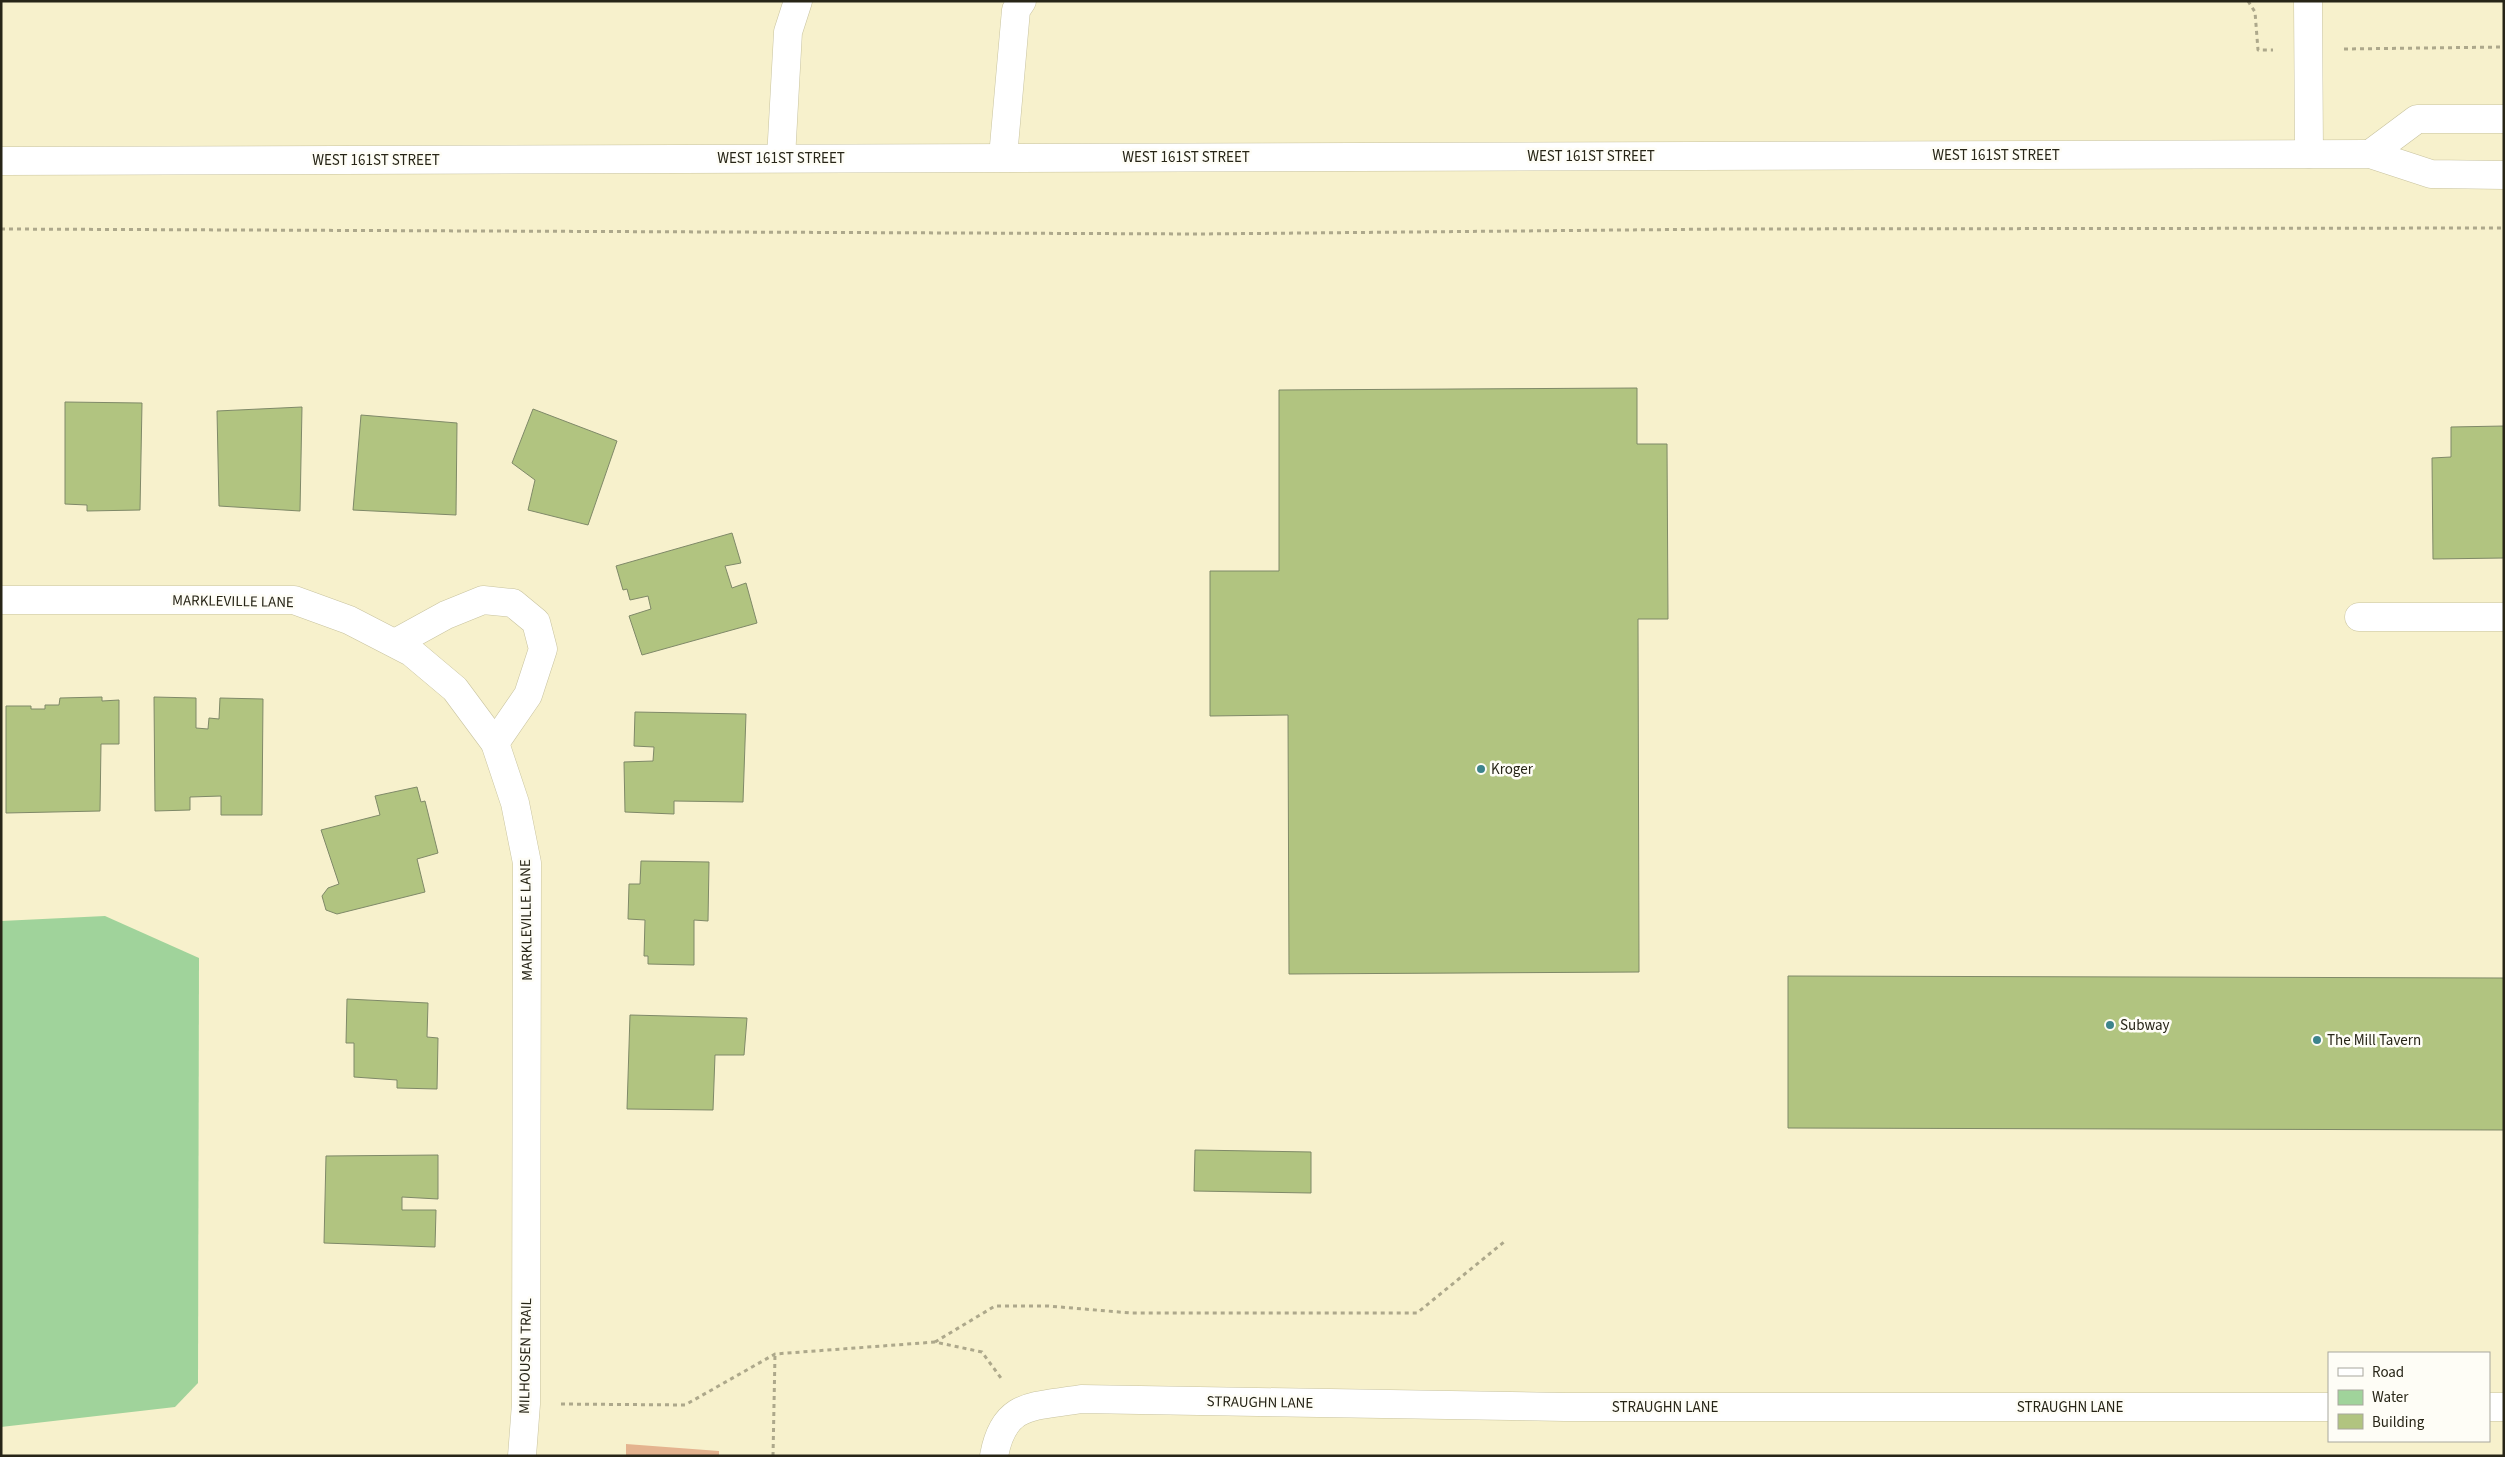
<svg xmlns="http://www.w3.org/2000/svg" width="2505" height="1457" viewBox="0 0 2505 1457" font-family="'Source Sans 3',sans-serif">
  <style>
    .green { fill: #e4b38f }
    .water { fill: #a0d39b }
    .building { fill: #b1c480; stroke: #7f8968 }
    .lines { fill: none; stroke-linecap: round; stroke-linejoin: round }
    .minor-casing { stroke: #c8c39f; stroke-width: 29 }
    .path { stroke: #ada88b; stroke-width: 3; stroke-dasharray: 4 4; stroke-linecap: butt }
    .minor { stroke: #fff; stroke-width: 28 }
    .poi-dot { fill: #3d848c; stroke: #fefdf6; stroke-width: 2 }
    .labels { text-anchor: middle; stroke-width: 5; stroke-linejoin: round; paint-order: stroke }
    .street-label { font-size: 15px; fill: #272517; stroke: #fefdf6 }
    .poi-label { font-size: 15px; fill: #272517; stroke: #fefdf6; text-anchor: start }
  </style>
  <rect width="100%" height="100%" fill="#f7f1cc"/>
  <polygon class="green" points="626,1444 719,1451 719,1456 626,1456"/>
  <polygon class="water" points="105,916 199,958 198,1383 175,1407 1,1427 1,921"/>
  <g class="building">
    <polygon points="1637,388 1637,444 1667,444 1668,619 1638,619 1639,972 1289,974 1288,715 1210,716 1210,571 1279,571 1279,390"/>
    <polygon points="65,402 142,403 140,510 87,511 87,505 65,504"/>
    <polygon points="302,407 300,511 219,506 217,411"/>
    <polygon points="533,409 617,441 588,525 528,510 535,480 512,463"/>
    <polygon points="361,415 457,423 456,515 353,510"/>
    <polygon points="2504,426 2504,558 2433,559 2432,458 2451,457 2451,427"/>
    <polygon points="732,533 741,563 725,566 732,588 746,583 757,623 642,655 629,616 651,609 648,596 630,600 627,589 623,590 616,566"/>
    <polygon points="102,697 102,701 119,700 119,744 101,744 100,811 6,813 6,706 31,706 31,709 45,709 45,705 59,705 60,698"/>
    <polygon points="154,697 196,698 196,728 208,729 209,718 219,719 220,698 263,699 262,815 221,815 221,796 190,797 190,810 155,811"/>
    <polygon points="635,712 746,714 743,802 674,801 674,814 625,812 624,762 653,761 654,747 634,746"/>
    <polygon points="417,787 421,802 425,801 438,853 417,859 425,892 337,914 326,910 322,896 328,888 339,884 321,830 380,815 375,796"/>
    <polygon points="641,861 709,862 708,921 694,920 694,965 648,964 648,956 644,956 645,920 628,919 629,884 640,884"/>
    <polygon points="1788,976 2504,978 2504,1130 1788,1128"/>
    <polygon points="347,999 428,1003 427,1037 438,1038 437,1089 397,1088 397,1080 354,1077 354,1043 346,1043"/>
    <polygon points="630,1015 747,1018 744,1055 715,1055 713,1110 627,1109"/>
    <polygon points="1195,1150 1311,1152 1311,1193 1194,1191"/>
    <polygon points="438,1155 438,1199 402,1197 402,1210 436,1210 435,1247 324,1243 326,1156"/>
  </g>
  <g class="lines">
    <defs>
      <g id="minor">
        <polyline points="2308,1 2309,154"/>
        <polyline points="2370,154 2417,119 2504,119"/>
        <polyline points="1003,157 1016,10 1022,1"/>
        <polyline points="781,158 788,32 798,1"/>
        <polyline points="1,161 2370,154 2431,174 2504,175"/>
        <polyline points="1,600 294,600 349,620 411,652 455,689 495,743 515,803 527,863 526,1404 522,1456"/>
        <polyline points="2359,617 2504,617"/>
        <polyline points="395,643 446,615 483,600 513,603 536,622 543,649 528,695 495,743"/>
        <polyline points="2489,1407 2504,1407"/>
        <path d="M994,1456C1004,1401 1034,1407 1081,1399L1565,1407H2329"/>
      </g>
    </defs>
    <use href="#minor" class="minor-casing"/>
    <g class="path">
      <polyline points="2248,1 2255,12 2258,50 2273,50"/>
      <polyline points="2344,49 2504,47"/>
      <polyline points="1,229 1199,234 1727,229 2504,228"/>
      <polyline points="935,1342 995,1306 1048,1306 1131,1313 1417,1313 1504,1242"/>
      <polyline points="561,1404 685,1405 775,1354 935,1342 982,1352 1003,1381"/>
      <polyline points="773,1456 775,1354"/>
    </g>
    <use href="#minor" class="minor"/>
  </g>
  <g class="poi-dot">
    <circle cx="1481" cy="769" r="5"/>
    <circle cx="2110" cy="1025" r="5"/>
    <circle cx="2317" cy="1040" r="5"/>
  </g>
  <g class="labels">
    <g class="street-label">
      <text x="1996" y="160">WEST 161ST STREET</text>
      <text x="1591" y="161">WEST 161ST STREET</text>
      <text x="1186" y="162">WEST 161ST STREET</text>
      <text x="781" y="163">WEST 161ST STREET</text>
      <text x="376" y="165">WEST 161ST STREET</text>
      <text transform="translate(233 601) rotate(1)" y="5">MARKLEVILLE LANE</text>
      <text transform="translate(526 920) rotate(-91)" y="5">MARKLEVILLE LANE</text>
      <text transform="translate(525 1356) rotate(-89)" y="5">MILHOUSEN TRAIL</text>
      <text transform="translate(1260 1402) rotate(1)" y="5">STRAUGHN LANE</text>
      <text x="1665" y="1412">STRAUGHN LANE</text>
      <text x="2070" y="1412">STRAUGHN LANE</text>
    </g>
    <g class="poi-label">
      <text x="1491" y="774">Kroger</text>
      <text x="2120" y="1030">Subway</text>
      <text x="2327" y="1045">The Mill Tavern</text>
    </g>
  </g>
  <rect width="2505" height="1457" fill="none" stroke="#272517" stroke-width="5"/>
  <rect x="2328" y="1352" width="162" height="90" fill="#fefdf6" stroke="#a8a79d"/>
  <rect x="2338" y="1368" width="25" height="8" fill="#ffffff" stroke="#a8a79d"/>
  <text x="2372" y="1377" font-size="15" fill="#272517">Road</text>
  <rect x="2338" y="1390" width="25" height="15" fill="#a0d39b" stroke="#a8a79d"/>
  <text x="2372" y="1402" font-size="15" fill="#272517">Water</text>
  <rect x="2338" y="1414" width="25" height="15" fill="#b1c480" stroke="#a8a79d"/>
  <text x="2372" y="1427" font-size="15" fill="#272517">Building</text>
</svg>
